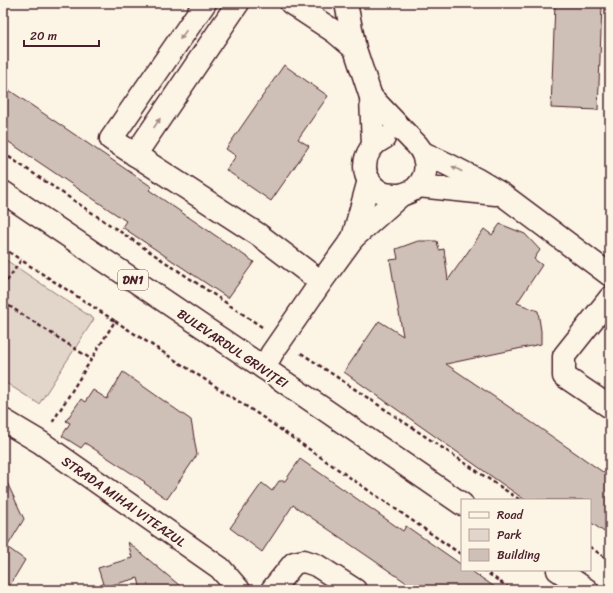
<svg xmlns="http://www.w3.org/2000/svg" width="613" height="593" viewBox="0 0 613 593" font-family="Sriracha,sans-serif">
  <style>
    .green { fill: #e2d5ca; stroke: #967a7a }
    .building { fill: #cfc0b7; stroke: #4a1f2b }
    .lines { fill: none; stroke-linecap: round; stroke-linejoin: round }
    .minor-casing { stroke: #4a1f2b; stroke-width: 25 }
    .major-casing { stroke: #4a1f2b; stroke-width: 25 }
    .path { stroke: #4a1f2b; stroke-width: 2.5; stroke-dasharray: 4 3; stroke-linecap: butt }
    .minor { stroke: #fcf5e5; stroke-width: 22 }
    .major { stroke: #fcf5e5; stroke-width: 22 }
    .oneway { fill: #a38a88 }
    .labels { text-anchor: middle; stroke-width: 3.5; stroke-linejoin: round; paint-order: stroke }
    .shield { fill: #fcf5e5; stroke: #7f5f63; stroke-width: 1 }
    .shield-label { font-size: 12px; font-weight: bold; fill: #4a1f2b }
    .street-label { font-size: 13px; fill: #4a1f2b; stroke: #fcf5e5 }
  </style>
  <rect width="100%" height="100%" fill="#fcf5e5"/>
  <filter id="ink" filterUnits="userSpaceOnUse"><feTurbulence type="fractalNoise" baseFrequency=".025" numOctaves="2"/><feDisplacementMap in="SourceGraphic" scale="8" xChannelSelector="R" yChannelSelector="G"/><feConvolveMatrix kernelMatrix="1 2 1 2 8 2 1 2 1" color-interpolation-filters="sRGB"/></filter>
  <g filter="url(#ink)">
    <polygon class="green" points="3,258 94,319 39,404 3,381"/>
    <g class="building">
      <polygon points="555,4 602,5 598,110 551,108"/>
      <polygon points="284,65 328,96 298,139 309,146 271,201 226,170 236,156 226,149"/>
      <polygon points="3,86 152,187 149,190 254,262 228,298 122,227 126,221 3,138"/>
      <polygon points="500,224 525,234 540,250 534,259 542,265 517,303 538,311 541,331 541,344 446,364 534,424 610,477 610,536 590,522 590,500 525,500 344,372 379,321 403,336 390,260 398,259 396,249 418,241 437,241 439,250 444,249 448,280 484,229 492,235"/>
      <polygon points="123,372 191,420 197,455 167,499 144,483 145,482 85,443 81,448 62,436 70,423 66,421 81,399 85,402 93,390 107,399"/>
      <polygon points="300,459 403,531 406,526 462,565 462,570 470,570 499,590 417,590 293,505 262,552 230,528 262,483 272,491 279,481 285,481"/>
      <polygon points="3,474 24,519 7,547 25,560 7,590 3,590"/>
      <polygon points="128,542 143,555 185,590 141,590 138,578 104,587 98,568 132,558"/>
    </g>
    <g class="lines">
      <defs>
        <g id="minor">
          <polyline points="205,3 111,139 259,235 321,282"/>
          <polyline points="291,3 335,32 355,49"/>
          <polyline points="346,3 355,49 371,97 373,145"/>
          <path d="M384,138C359,150 358,183 385,194C390,195 396,195 401,195"/>
          <polyline points="423,153 447,164 476,179 503,195 610,275"/>
          <polyline points="135,155 238,3"/>
          <polyline points="418,186 496,194"/>
          <polyline points="353,238 369,180"/>
          <polyline points="610,298 564,356 564,376 610,407"/>
          <path d="M264,368L272,353L321,282L353,238L401,195C407,193 414,191 418,186C431,171 426,152 412,140L371,97"/>
          <polyline points="3,420 40,442 220,568 239,590"/>
          <polyline points="272,590 294,563 304,561 316,565 355,590"/>
        </g>
        <g id="major">
          <polyline points="3,192 264,368 462,504"/>
          <polyline points="558,570 587,590"/>
        </g>
      </defs>
      <use href="#minor" class="minor-casing"/>
      <use href="#major" class="major-casing"/>
      <g class="path">
        <polyline points="3,153 262,327"/>
        <polyline points="3,248 21,260"/>
        <polyline points="3,287 21,260 115,321 52,423"/>
        <polyline points="3,302 91,359"/>
        <polyline points="3,307 4,316 3,319"/>
        <polyline points="115,321 261,416 462,555"/>
        <polyline points="301,353 520,500"/>
        <polyline points="590,547 610,561"/>
        <polyline points="483,570 512,590"/>
      </g>
      <use href="#minor" class="minor"/>
      <use href="#major" class="major"/>
    </g>
    <defs><path id="oneway-solid" d="M-6-.8H1V-3.2L6.5 0L1 3.2V.8H-6Z"/></defs>
    <g class="oneway">
      <use href="#oneway-solid" transform="translate(183 35) rotate(125)"/>
      <use href="#oneway-solid" transform="translate(157 123) rotate(-56)"/>
      <use href="#oneway-solid" transform="translate(457 169) rotate(-152)"/>
    </g>
  </g>
  <g class="labels">
    <rect class="shield" x="118" y="270" width="30" height="20" rx="3"/>
    <g class="shield-label">
      <text x="133" y="284">DN1</text>
    </g>
    <g class="street-label">
      <text transform="translate(233 348) rotate(34)" y="5">BULEVARDUL GRIVIȚEI</text>
      <text transform="translate(124 501) rotate(35)" y="5">STRADA MIHAI VITEAZUL</text>
    </g>
  </g>
  <rect width="613" height="593" fill="none" stroke="#fcf5e5" stroke-width="16"/>
  <rect x="8" y="8" width="597" height="577" fill="none" stroke="#4a1f2b" stroke-width="1.5" filter="url(#ink)"/>
  <rect x="461" y="499" width="130" height="72" fill="#fcf5e5" stroke="#b59f9b"/>
  <rect x="469" y="512" width="20" height="6" fill="#fcf5e5" stroke="#b59f9b"/>
  <text x="497" y="519" font-size="12" fill="#4a1f2b">Road</text>
  <rect x="469" y="529" width="20" height="12" fill="#e2d5ca" stroke="#b59f9b"/>
  <text x="497" y="539" font-size="12" fill="#4a1f2b">Park</text>
  <rect x="469" y="549" width="20" height="12" fill="#cfc0b7" stroke="#b59f9b"/>
  <text x="497" y="559" font-size="12" fill="#4a1f2b">Building</text>
  <path d="M24 40v6h75v-6" fill="none" stroke="#4a1f2b" stroke-width="2"/>
  <text x="30" y="40" font-size="12" fill="#4a1f2b" stroke="#fcf5e5" stroke-width="3" paint-order="stroke">20 m</text>
</svg>
